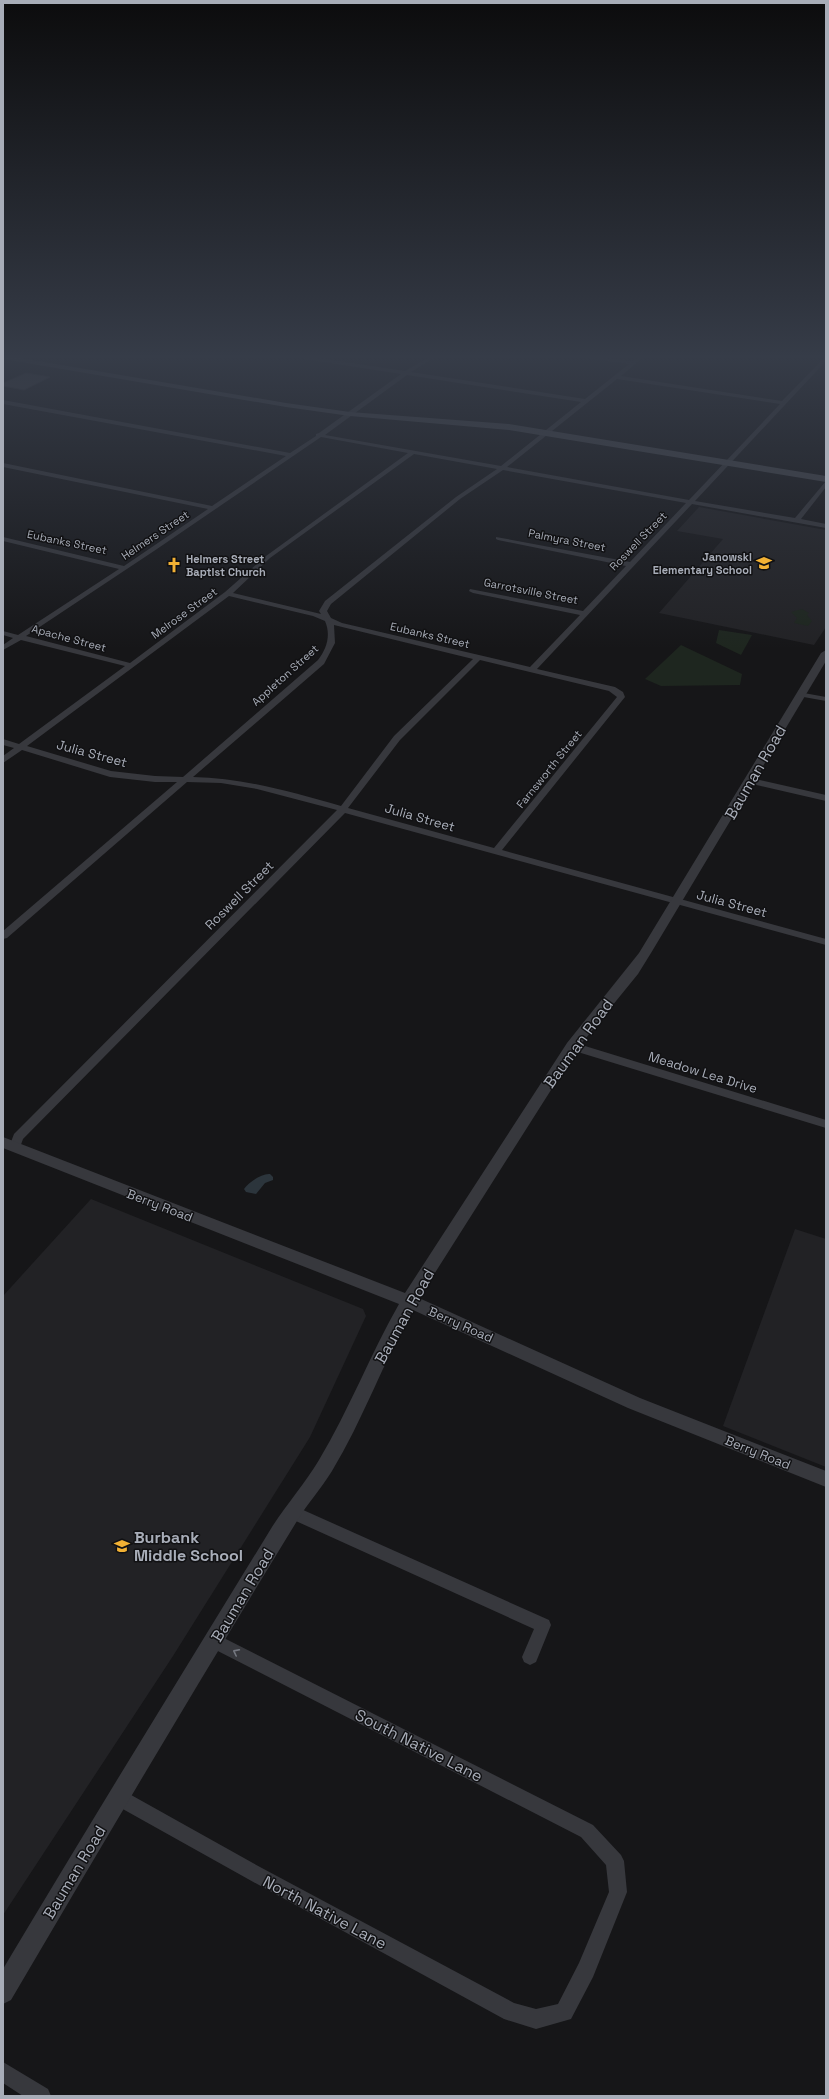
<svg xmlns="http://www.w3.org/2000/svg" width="829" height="2099" viewBox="0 0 829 2099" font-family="'Space Grotesk',sans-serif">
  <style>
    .built { fill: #222225 }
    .green { fill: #1e261f }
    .water { fill: #2c353c }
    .building { fill: #404145; stroke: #303034 }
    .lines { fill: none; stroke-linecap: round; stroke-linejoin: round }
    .minor { fill: #37383d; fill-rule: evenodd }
    .tertiary { fill: #37383d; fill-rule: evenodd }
    .secondary { fill: #45474d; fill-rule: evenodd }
    .oneway { stroke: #757881 }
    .labels { text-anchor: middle; stroke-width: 3; stroke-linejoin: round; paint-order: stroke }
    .far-street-label { font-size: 11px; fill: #a8adb8; stroke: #111113 }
    .far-poi-label { font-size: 11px; font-weight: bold; fill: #a8adb8; stroke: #111113; text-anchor: end }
    .street-label { font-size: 13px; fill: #a8adb8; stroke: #111113 }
    .near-street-label { font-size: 16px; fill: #a8adb8; stroke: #111113 }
    .near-poi-label { font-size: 16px; font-weight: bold; fill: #a8adb8; stroke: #111113; text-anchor: start }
  </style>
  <rect width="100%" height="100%" fill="#161618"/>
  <g class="built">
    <polygon points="699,507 826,530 826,627 814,645 659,613 723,539 677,531"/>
    <polygon points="91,1199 363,1309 366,1316 310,1437 173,1656 3,1915 3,1296"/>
    <polygon points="795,1229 826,1239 826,1467 723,1426"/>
  </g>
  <g class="green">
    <polygon points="802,609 809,613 807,615 812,621 808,626 794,623 797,618 791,612"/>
    <polygon points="719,630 752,635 741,655 716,643"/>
    <polygon points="681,645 742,674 740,685 661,686 645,679"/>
  </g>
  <path class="water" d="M270,1174L273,1177V1180L265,1183L256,1194L246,1192L244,1189C249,1182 262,1173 270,1174Z"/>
  <polygon class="building" points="26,373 50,377 24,390 3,386 3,383"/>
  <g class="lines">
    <g class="minor">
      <path d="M289,355H299L405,371L433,355H438L411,372L585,399L629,364L579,357L577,355L633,361L641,355H646L621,376L782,401L826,356V361L695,501L795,518L826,481V487L801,519L826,524V528L692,504L537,669L615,687L623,692L625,697L502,850L826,939V945L345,813L23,1139L19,1150H11L9,1147L14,1134L337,810L257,789L221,783L187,782L7,938L3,939V931L177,782H155L110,777L22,750L3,763V756L14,748L3,745V739L19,744L125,666L21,640L3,650V645L13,638L3,635V631L18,635L119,569L3,541V537L124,566L208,509L3,467V463L212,506L286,456L3,404V400L290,453L316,436V434L319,433L401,374L291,357ZM407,375L581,402L501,466L325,435ZM617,379L780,404L689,500L507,467ZM321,437L408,453L266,556L225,592L130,663L26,636L157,549ZM414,454L497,469L456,497L325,601L319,611L321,614L233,593L270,558ZM503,470L686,503L630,562L496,537V539L498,540L626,566L583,611L470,589L469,591L473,593L580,615L530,667L342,623L331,618L327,611L331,604L460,499ZM229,596L313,616L325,621C331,635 327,648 318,660L183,777L155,776L111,771L27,746ZM334,625L473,659L394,736L341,806C291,792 244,778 193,777L324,664L335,643ZM480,660L609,691L617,697L494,848L348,808L400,740Z"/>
      <polygon points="798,692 826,697 826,701 798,696"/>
      <polygon points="751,778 826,795 826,801 748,783 747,781"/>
      <polygon points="572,1042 826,1120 826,1128 568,1049 567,1046 568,1043"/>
      <polygon points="292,1505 549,1620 551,1625 536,1662 530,1665 524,1662 522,1657 534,1629 287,1517 285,1512 287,1507"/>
      <polygon points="214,1633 593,1825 621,1855 624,1861 627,1892 593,1977 571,2019 536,2029 504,2019 248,1879 112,1803 109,1797 112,1791 118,1788 124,1791 260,1867 514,2003 536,2009 558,2004 579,1963 609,1892 606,1865 581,1837 208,1646 206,1641 208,1636"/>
      <polygon points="3,2062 48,2089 51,2096 23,2096 3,2083"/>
    </g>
    <path class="tertiary" d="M826,650V661L651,953L638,974L577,1049L419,1298L640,1398L826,1471V1487L628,1408L413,1310C383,1362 363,1420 332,1471C321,1489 307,1504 297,1521C200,1679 105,1840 11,2000L3,2004V1969C91,1821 182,1674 272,1527C287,1504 305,1483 319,1460C349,1410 370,1355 399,1304L3,1148V1137L405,1293L567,1043L639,953L821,653Z"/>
    <polygon class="secondary" points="3,355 286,403 350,412 509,424 826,476 826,482 509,430 350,416 286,407 3,359"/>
  </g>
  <defs><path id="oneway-chevron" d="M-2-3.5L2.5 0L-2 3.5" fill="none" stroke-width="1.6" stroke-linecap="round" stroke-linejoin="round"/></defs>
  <use class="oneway" href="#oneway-chevron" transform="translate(236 1652) rotate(-153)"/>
  <linearGradient id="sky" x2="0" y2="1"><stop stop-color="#0c0c0d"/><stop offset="0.55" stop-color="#363c48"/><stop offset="1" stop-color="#363c48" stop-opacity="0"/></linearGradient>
  <rect width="829" height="649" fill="url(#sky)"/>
  <defs>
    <symbol id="school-bare" viewBox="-9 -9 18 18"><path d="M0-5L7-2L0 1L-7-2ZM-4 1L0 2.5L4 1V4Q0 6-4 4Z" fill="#f2b134" stroke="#111113" stroke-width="2.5" paint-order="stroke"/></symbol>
    <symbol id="church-bare" viewBox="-9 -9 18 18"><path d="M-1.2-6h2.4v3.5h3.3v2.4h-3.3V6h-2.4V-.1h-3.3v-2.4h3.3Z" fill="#f2b134" stroke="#111113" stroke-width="2.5" paint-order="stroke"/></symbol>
  </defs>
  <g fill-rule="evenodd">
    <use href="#school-bare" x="753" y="552" width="22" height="22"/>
    <use href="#church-bare" x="163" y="554" width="22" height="22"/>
    <use href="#school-bare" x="111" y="1535" width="22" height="22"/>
  </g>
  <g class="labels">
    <g class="far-street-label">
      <text transform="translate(155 535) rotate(-34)" y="4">Helmers Street</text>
      <text transform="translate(567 540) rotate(11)" y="4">Palmyra Street</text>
      <text transform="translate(638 541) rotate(-46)" y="4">Roswell Street</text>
      <text transform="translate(67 542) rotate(12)" y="4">Eubanks Street</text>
      <text transform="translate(531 591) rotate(11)" y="4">Garrotsville Street</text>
      <text transform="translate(184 613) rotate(-36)" y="4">Melrose Street</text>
      <text transform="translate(430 635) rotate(13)" y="4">Eubanks Street</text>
      <text transform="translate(69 638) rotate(15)" y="4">Apache Street</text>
      <text transform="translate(285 675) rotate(-42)" y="4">Appleton Street</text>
      <text transform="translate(549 769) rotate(-51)" y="4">Farnsworth Street</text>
    </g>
    <g class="far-poi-label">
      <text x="752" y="561">Janowski<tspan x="752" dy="13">Elementary School</tspan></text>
      <text x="186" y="563" text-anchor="start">Helmers Street<tspan x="186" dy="13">Baptist Church</tspan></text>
    </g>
    <g class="street-label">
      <text transform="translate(92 753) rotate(15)" y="5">Julia Street</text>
      <text transform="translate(420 817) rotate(16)" y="5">Julia Street</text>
      <text transform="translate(239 895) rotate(-45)" y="5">Roswell Street</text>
      <text transform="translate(732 903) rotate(15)" y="5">Julia Street</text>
      <text transform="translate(703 1072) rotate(17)" y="5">Meadow Lea Drive</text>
      <text transform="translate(160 1205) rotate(21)" y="5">Berry Road</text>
      <text transform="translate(461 1324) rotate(24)" y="5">Berry Road</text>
      <text transform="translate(758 1452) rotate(22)" y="5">Berry Road</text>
    </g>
    <g class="near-street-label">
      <text transform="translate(755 772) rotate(-60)" y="6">Bauman Road</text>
      <text transform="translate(578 1043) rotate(-54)" y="6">Bauman Road</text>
      <text transform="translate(404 1316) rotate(-61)" y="6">Bauman Road</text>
      <text transform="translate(242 1595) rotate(-59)" y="6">Bauman Road</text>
      <text transform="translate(419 1745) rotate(27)" y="6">South Native Lane</text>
      <text transform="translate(74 1872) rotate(-59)" y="6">Bauman Road</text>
      <text transform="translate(325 1912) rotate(28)" y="6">North Native Lane</text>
    </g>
    <g class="near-poi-label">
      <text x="134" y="1543">Burbank<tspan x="134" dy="18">Middle School</tspan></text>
    </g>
  </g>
  <rect width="829" height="2099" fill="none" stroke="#a8adb8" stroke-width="8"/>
</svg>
